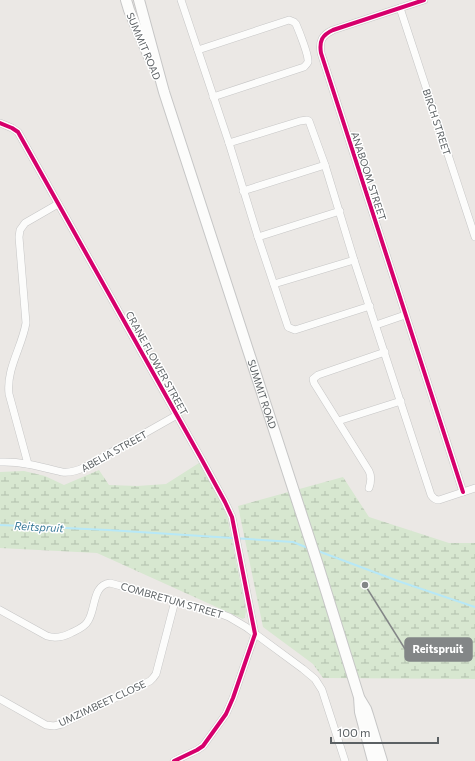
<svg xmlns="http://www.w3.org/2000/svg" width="475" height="761" viewBox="0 0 475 761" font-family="Commissioner,sans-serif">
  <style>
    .wetland { fill: url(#wetland-marsh) }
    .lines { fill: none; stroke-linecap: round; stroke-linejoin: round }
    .stream { stroke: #b7e8f7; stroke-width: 2 }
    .minor-casing { stroke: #c6c6c6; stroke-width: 8 }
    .secondary-casing { stroke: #c6c6c6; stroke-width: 12 }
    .minor { stroke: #fcfcfb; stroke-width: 7 }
    .secondary { stroke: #fcfcfb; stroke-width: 10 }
    .cycleway-casing { stroke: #fff; stroke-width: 6 }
    .cycleway { stroke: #d6006c; stroke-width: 4 }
    .labels { text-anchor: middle; stroke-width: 3; stroke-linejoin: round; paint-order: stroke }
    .street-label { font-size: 10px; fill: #5b6063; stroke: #fff }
    .water-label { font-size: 11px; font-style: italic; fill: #367897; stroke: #fff }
    .leader { fill: none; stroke: #838687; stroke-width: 1.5 }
    .callout-dot { fill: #838687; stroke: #fff; stroke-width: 1.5 }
    .callout { fill: #838687; stroke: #838687; stroke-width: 1.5 }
    .callout-label { font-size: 11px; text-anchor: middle; font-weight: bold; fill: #fff }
  </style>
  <defs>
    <pattern id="wetland-marsh" width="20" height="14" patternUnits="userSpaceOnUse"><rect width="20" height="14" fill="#d7e7d0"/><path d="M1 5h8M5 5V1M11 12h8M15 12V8" fill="none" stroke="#b1bfac"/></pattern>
  </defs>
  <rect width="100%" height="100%" fill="#ebe8e5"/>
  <g class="wetland">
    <polygon points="199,463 221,502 227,516 246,611 245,617 243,619 97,553 0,548 0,472 24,471 45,476 64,485 99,470 109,485 137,486 166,484"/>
    <polygon points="343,477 369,517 449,543 475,543 475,679 323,678 313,664 263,627 238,506"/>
  </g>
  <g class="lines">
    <g class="stream">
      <polyline points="0,525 108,530 293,542 308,548"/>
      <polyline points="318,551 398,581 475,607"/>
    </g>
    <defs>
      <g id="minor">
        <polyline points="181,0 229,143 258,237 288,327 290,328 295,330 370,306"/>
        <path d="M424,0L333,30C322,35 319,41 321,53L463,492"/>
        <polyline points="400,8 475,237"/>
        <path d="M198,50L289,20L294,22L296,24C299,31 309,56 308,62C307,64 306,65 304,67L213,97"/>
        <polyline points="0,123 12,128 18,132 202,460 225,502 232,517 255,634 233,698 226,714 203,746 197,750 174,761"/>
        <path d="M229,143L300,121L307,120L309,121L325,165L354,260L431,495C433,498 435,500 439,500L475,488"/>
        <polyline points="243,191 325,165"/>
        <polyline points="258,237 340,211"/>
        <polyline points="274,284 354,260"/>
        <polyline points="376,325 405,315"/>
        <polyline points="338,421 401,401"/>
        <path d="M0,462C21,461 42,467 62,472C71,473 77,471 85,467L177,415"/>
        <path d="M28,464L9,394C6,369 22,347 26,323L19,237L20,230L25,223L58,204"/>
        <path d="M369,488C371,482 372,477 369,471L314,383L313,379L318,375L385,352"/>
        <path d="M0,610L47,636C56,639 63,637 71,633C77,630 85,627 88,621C96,609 92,585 110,583L216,612L229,617L246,627L303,669L315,679L322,690L345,761"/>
        <polyline points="0,699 46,725 54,726 62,724 150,681 153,678 156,674 175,601"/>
      </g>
      <g id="secondary">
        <polyline points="126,0 129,10 150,59"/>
        <path id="s1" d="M139,0L164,92L317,562L359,697L360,712L373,761"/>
        <polyline points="360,699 366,709 368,715 382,761"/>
      </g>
    </defs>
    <use href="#minor" class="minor-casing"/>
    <use href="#secondary" class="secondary-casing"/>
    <use href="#minor" class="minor"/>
    <use href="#secondary" class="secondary"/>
    <defs>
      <g id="cycleway">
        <path d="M424,0L333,30C322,35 319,41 321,53L463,492"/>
        <polyline points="0,123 12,128 18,132 202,460 225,502 232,517 255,634 233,698 226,714 203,746 197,750 174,761"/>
      </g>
    </defs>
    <use href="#cycleway" class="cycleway-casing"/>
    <use href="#cycleway" class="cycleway"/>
  </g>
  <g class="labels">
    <g class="street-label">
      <text transform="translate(144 46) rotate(67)" y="4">SUMMIT ROAD</text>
      <text transform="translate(437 122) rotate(72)" y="4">BIRCH STREET</text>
      <text transform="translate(369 176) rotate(72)" y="4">ANABOOM STREET</text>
      <text transform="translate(157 363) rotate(61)" y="4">CRANE FLOWER STREET</text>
      <text dy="4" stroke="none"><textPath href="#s1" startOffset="413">SUMMIT ROAD</textPath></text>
      <text transform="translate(114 451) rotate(-29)" y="4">ABELIA STREET</text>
      <text transform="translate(172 600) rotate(16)" y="4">COMBRETUM STREET</text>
      <text transform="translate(102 703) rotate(-25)" y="4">UMZIMBEET CLOSE</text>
    </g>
    <g class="water-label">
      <text transform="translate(39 527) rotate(3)" y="4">Reitspruit</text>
    </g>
  </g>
  <path class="leader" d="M365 585L405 649"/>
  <circle class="callout-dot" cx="365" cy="585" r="4"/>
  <rect class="callout" x="405" y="638" width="67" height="23" rx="4"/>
  <g class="callout-label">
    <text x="438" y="653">Reitspruit</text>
  </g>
  <path d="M331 737v6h107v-6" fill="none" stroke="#5b6063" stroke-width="2"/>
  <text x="337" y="737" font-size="12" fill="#5b6063" stroke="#ffffff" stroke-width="3" paint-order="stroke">100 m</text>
</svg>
